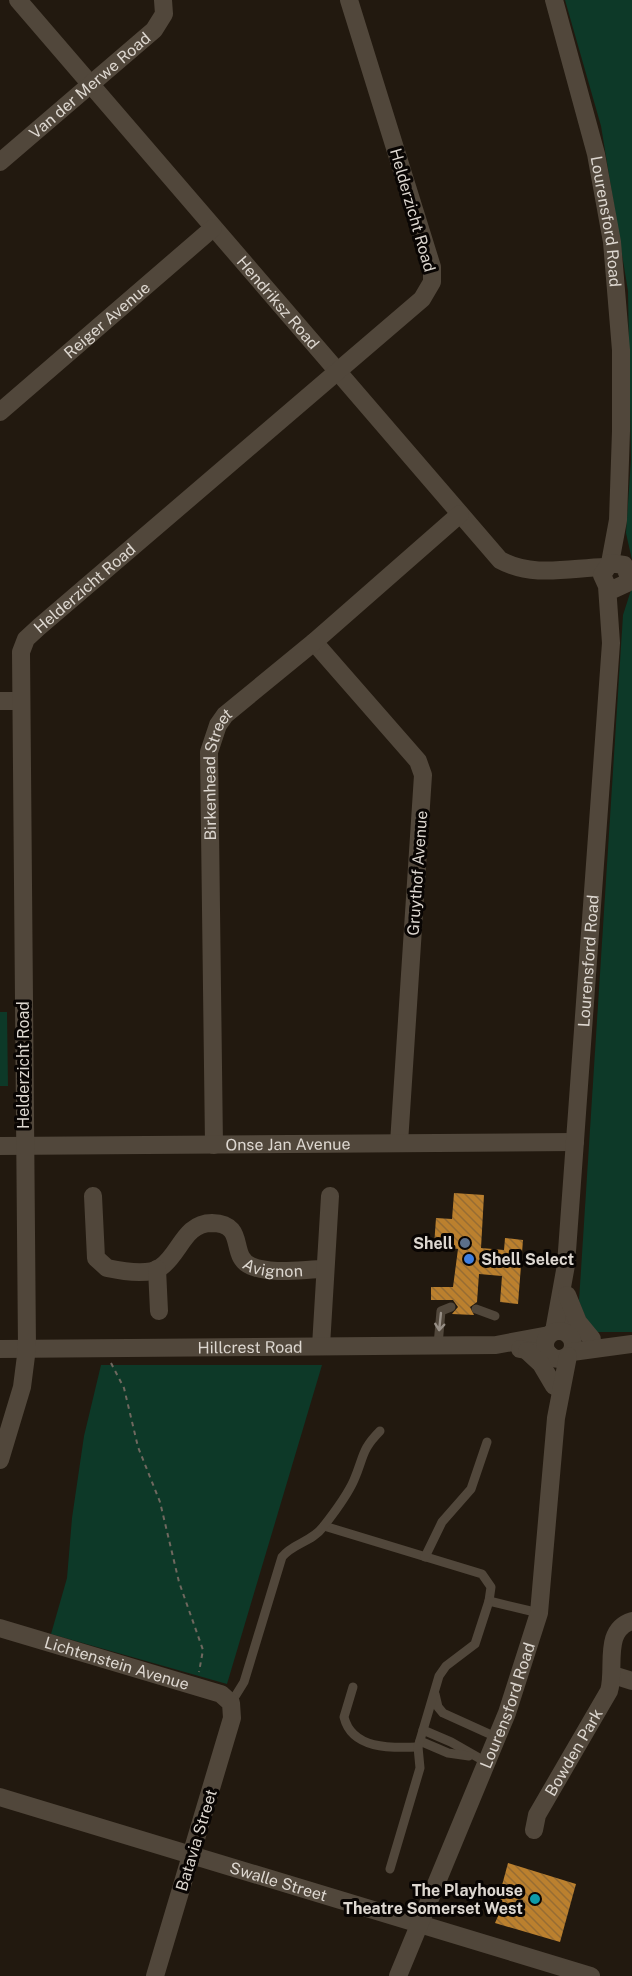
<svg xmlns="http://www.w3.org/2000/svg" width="632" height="1976" viewBox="0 0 632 1976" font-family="'Public Sans',sans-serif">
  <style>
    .park { fill: #0d3928 }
    .building { fill: url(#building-back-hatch) }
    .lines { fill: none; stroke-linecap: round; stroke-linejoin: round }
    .path { stroke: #6f685f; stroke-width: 2; stroke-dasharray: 4.5 4.5; stroke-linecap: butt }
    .service { stroke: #51473b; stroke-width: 9 }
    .minor { stroke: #51473b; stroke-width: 18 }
    .tertiary { stroke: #51473b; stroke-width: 18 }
    .oneway { stroke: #978f86 }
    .service-dot { fill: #5c6f8a; stroke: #090503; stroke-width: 2 }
    .shop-dot { fill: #3f7fe0; stroke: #090503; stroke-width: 2 }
    .culture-dot { fill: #0f9aa8; stroke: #090503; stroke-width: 2 }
    .labels { text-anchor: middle; stroke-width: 6; stroke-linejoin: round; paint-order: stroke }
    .street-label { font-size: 16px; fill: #ddd7d0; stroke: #090503 }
    .poi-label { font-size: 16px; font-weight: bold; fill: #ddd7d0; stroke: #090503; text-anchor: end }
  </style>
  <defs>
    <pattern id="building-back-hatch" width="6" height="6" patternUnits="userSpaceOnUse" patternTransform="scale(1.5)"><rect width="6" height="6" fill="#bb802e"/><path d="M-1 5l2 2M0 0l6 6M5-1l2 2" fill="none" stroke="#976d33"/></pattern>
  </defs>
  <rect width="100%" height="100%" fill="#22190f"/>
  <g class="park">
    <polygon points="565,0 632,0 632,560 626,533 631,460 628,291 601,126"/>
    <polygon points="632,587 632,1332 596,1332 590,1329 579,1301 623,615"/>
    <polygon points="0,1012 7,1012 8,1086 0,1086"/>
    <polygon points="101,1365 322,1365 227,1684 51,1634 67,1578 72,1518 84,1436"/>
  </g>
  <g class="building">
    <polygon points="454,1193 484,1195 481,1248 504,1250 505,1238 523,1240 518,1304 500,1302 502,1276 479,1274 477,1302 470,1307 474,1315 452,1314 458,1307 453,1300 431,1300 431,1287 453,1287 458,1249 434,1246 436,1218 452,1219"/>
    <polygon points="508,1863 576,1884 560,1942 495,1923 498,1916 494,1915"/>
  </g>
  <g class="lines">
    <polyline class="path" points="111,1363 124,1388 138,1447 160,1502 179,1582 203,1650 199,1672"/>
    <g class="service">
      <polyline points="476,1309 495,1316"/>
      <polyline points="438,1345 441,1311 451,1307"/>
      <polyline points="324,1526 482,1574 491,1587 489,1601"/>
      <polyline points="425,1557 442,1522 471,1489 487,1442"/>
      <path d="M353,1687L344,1717C352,1750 392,1748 418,1747"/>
      <polyline points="435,1694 438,1707 443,1713 496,1737"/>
      <path d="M231,1703L244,1682L282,1557C293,1543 312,1542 323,1527C334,1513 347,1496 354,1480C364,1457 361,1450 380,1431"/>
      <polyline points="423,1730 451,1742 486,1762"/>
      <polyline points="420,1741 448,1753 469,1756"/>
      <polyline points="390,1869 420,1768 418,1747 439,1676 446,1666 475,1644 489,1601 539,1613"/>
    </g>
    <g class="minor">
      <path id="s1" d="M18,0L500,560C533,578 569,568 605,567"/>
      <path id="s2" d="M554,0L596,154L612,242L621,350V431L618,520L610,563"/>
      <path id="s3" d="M0,162L154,30L164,14L163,0"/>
      <path id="s4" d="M0,412L213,228"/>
      <polyline points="314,642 418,761 423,775 399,1143"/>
      <polyline points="0,701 21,701"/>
      <path id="s5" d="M214,1145L209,752L218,725L225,715L314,642L460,514"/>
      <path id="s6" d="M0,1146L575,1142"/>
      <path id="s7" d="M93,1196L96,1258L107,1268C121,1271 149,1276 161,1267C180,1254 184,1223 212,1223C248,1224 228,1256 251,1266C272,1275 304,1269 325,1269"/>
      <polyline points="157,1269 159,1311"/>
      <polyline points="567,1300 569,1334"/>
      <path id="s8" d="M554,1331L566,1265L611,643L607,586L602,575L610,563L624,565L629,577L627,583L614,589L607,586"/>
      <polyline points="321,1346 330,1196"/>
      <path id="s9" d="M0,1349L496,1345L549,1335"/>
      <polyline points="520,1349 549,1354"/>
      <path id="s10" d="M0,1460L22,1387L27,1348L21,652L26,639L39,627L422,299L432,282V267L349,0"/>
      <path id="s11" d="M0,1628L221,1694L231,1703L232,1718L155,1976"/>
      <polyline points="613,1675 632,1681"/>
      <path id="s12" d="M0,1797L591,1976"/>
      <path id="s13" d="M534,1830L537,1815L609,1691C616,1669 602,1630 632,1621"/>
    </g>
    <g class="tertiary">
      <polyline points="567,1295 578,1322 592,1339"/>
      <circle cx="559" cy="1345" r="14"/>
      <polyline points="527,1351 541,1364 554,1386"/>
      <polyline points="572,1352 632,1344"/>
      <path id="s14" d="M398,1976L507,1713L539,1613L556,1418L568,1356"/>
    </g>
  </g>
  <defs><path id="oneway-shaft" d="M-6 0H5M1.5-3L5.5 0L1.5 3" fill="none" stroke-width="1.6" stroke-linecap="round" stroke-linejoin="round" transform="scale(1.5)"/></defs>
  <use class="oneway" href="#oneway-shaft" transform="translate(440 1322) rotate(96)"/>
  <circle class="service-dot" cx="465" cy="1243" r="6"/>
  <circle class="shop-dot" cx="469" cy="1259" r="6"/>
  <circle class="culture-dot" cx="535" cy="1899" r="6"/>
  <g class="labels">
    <g class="street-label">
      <text dy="6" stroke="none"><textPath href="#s3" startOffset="118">Van der Merwe Road</textPath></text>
      <text transform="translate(413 210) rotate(74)" y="6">Helderzicht Road</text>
      <text dy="6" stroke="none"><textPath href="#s2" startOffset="228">Lourensford Road</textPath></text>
      <text dy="6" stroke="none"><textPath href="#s1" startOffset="399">Hendriksz Road</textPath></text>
      <text dy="6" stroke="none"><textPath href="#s4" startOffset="141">Reiger Avenue</textPath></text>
      <text dy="6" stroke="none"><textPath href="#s10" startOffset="903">Helderzicht Road</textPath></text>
      <text dy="6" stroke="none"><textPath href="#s5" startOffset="372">Birkenhead Street</textPath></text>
      <text transform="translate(417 873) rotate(-86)" y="6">Gruythof Avenue</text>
      <text dy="6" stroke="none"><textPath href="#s8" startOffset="372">Lourensford Road</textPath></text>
      <text transform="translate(23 1065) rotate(-90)" y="6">Helderzicht Road</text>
      <text dy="6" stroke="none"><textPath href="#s6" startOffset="288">Onse Jan Avenue</textPath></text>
      <text dy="6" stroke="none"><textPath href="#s7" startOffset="288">Avignon</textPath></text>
      <text dy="6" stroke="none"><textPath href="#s9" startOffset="250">Hillcrest Road</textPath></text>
      <text dy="6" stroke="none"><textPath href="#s11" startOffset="122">Lichtenstein Avenue</textPath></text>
      <text dy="6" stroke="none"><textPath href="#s14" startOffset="292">Lourensford Road</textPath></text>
      <text dy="6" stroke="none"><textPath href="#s13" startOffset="88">Bowden Park</textPath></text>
      <text transform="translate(196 1840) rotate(-73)" y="6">Batavia Street</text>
      <text dy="6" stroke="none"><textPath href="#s12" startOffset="291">Swalle Street</textPath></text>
    </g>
    <g class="poi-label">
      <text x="453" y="1249">Shell</text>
      <text x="481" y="1265" text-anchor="start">Shell Select</text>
      <text x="523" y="1896">The Playhouse<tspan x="523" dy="18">Theatre Somerset West</tspan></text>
    </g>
  </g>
</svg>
